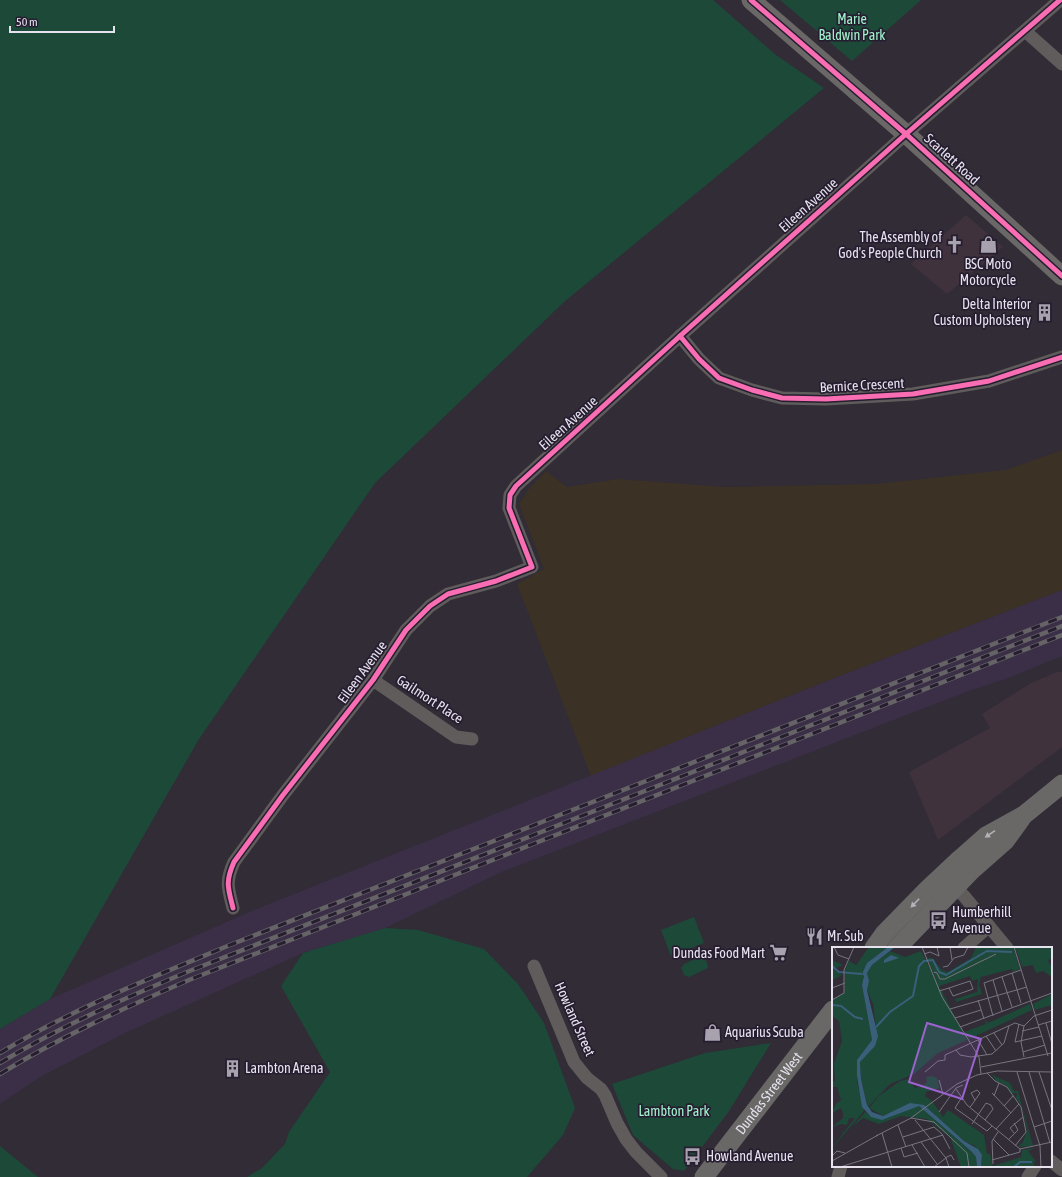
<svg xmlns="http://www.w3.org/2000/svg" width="1062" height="1177" viewBox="0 0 1062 1177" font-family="'Asap Condensed',sans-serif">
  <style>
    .commercial { fill: #3f323c }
    .industrial { fill: #3b3125 }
    .built { fill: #3a2f46 }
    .green { fill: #1d4938 }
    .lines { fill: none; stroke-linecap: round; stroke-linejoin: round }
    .minor { stroke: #5f5c5b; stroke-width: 13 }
    .secondary { stroke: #6a6866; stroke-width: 19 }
    .rail-casing { stroke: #666366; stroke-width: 4.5 }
    .rail { stroke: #261e30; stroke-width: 3; stroke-dasharray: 9; stroke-linecap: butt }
    .cycleway-casing { stroke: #261e30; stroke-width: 8 }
    .cycleway { stroke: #f96db3; stroke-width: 5 }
    .oneway { fill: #b4b1b8 }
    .labels { text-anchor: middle; stroke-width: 3.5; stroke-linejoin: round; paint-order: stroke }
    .park-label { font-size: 14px; fill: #a1f3cd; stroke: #261e30 }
    .street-label { font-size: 14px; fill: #e6e2ee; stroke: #261e30 }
    .poi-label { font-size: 14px; fill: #e6e2ee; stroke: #261e30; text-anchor: start }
    .inset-river { fill: none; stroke: #395f7a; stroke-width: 2 }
    .inset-road { fill: none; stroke: #797580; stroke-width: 1 }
    .view { fill: #9b63cd; fill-opacity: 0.15; stroke: #9b63cd; stroke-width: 2 }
    .inset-edge { fill: none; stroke: #e6e2ee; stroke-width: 2 }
  </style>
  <rect width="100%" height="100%" fill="#312c36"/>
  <g class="commercial">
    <polygon points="966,215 1003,247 947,294 911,264"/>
    <polygon points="1057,672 1062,672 1062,747 938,840 909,772 990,728 982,714 1031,683"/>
  </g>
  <polygon class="industrial" points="1062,450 1062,590 827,681 591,776 517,584 544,569 519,504 528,490 546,471 567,487 618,479 725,487 876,484 1006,470"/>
  <polygon class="built" points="1062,590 1062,656 1011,677 966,692 504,871 385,928 303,953 125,1033 40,1077 0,1104 0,1029 50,999 254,910 827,681"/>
  <g class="green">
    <polygon points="0,0 713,0 776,55 824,88 564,302 375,483 199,739 50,999 0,1029"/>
    <polygon points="780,0 921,0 852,61"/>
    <polygon points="694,917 704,943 671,956 661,930"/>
    <polygon points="385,928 418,930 484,949 518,984 544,1023 575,1108 563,1135 527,1177 247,1177 262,1168 285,1144 289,1132 330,1072 281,986 303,953"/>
    <polygon points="697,958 705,959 707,963 708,968 689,977 684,975 681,968 684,964"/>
    <polygon points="771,1043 729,1111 684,1171 673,1169 633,1135 612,1084 705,1053"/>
    <polygon points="0,1146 38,1177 0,1177"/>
  </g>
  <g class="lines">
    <g class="minor">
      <polyline points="1025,31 1062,64"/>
      <polyline points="680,336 699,359 719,378 752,390 782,398 826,399 913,394 989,381 1062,357"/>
      <polyline points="373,680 456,737 472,739"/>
      <polyline points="949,882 964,896 1007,948"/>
      <path d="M233,908C228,888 225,882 234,862L283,795L373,680L406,630L430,606L448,594L496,581L532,567L509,508L510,495L516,486L680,336L906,134L1060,0"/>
      <polyline points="964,948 989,926"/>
      <polyline points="534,966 574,1062 587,1078 601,1089 605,1095 617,1123 626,1139 636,1152 661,1177"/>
      <polyline points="1051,1161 1062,1170"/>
      <polyline points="838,1177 841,1166"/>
      <polyline points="1028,1177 1035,1166"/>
    </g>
    <g class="secondary">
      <polyline points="751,0 906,134 1062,276"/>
      <polyline points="874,948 884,934 928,889 960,859 986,836 1024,815 1062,784"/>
      <polyline points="897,948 971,871 1005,841 1021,819"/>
      <path id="s1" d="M704,1177L833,1010"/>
    </g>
    <defs>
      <g id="rail">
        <path d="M0,1053C74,1008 155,976 235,943L1062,617"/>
        <path d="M0,1063C59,1027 123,999 187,972L1062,626"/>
        <path d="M0,1074C60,1037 124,1008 189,980L1062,635"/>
      </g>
    </defs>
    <use href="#rail" class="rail-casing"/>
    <use href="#rail" class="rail"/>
    <defs>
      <g id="cycleway">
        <polyline points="751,0 906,134 1062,276"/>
        <polyline points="680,336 699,359 719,378 752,390 782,398 826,399 913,394 989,381 1062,357"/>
        <path d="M233,908C228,888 225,882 234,862L283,795L373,680L406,630L430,606L448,594L496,581L532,567L509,508L510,495L516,486L680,336L906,134L1060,0"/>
      </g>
    </defs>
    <use href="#cycleway" class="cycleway-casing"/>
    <use href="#cycleway" class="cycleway"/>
  </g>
  <defs><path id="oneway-solid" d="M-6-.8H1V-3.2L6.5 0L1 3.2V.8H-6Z"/></defs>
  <g class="oneway">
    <use href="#oneway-solid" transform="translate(990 834) rotate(146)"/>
    <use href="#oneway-solid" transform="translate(915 903) rotate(134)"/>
  </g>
  <defs>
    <symbol id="shop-bare" viewBox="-9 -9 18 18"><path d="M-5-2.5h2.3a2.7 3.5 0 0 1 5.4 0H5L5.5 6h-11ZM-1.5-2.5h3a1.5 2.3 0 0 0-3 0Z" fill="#a7a2ae" stroke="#261e30" stroke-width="2.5" paint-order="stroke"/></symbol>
    <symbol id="church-bare" viewBox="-9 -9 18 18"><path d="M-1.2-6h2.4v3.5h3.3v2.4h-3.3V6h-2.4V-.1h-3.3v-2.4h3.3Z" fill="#a7a2ae" stroke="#261e30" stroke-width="2.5" paint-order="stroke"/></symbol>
    <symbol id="building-bare" viewBox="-9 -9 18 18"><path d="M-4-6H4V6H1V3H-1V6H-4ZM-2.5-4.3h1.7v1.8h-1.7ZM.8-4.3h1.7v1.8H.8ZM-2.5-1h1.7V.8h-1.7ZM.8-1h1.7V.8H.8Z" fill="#a7a2ae" stroke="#261e30" stroke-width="2.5" paint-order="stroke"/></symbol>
    <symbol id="bus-bare" viewBox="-9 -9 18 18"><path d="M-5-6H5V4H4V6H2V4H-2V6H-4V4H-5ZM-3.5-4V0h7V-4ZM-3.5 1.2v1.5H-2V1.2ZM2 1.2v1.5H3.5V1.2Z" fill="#a7a2ae" stroke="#261e30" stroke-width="2.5" paint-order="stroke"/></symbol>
    <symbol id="restaurant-bare" viewBox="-9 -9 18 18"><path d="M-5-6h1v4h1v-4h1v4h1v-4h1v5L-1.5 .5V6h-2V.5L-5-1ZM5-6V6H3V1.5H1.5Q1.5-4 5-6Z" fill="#a7a2ae" stroke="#261e30" stroke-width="2.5" paint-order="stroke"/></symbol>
    <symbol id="supermarket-bare" viewBox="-9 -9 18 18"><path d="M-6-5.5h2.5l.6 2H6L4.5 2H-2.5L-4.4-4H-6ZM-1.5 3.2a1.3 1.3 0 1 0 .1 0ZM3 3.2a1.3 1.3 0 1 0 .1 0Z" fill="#a7a2ae" stroke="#261e30" stroke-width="2.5" paint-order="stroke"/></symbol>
  </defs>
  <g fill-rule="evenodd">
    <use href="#shop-bare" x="976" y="232" width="25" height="25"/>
    <use href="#church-bare" x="942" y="232" width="25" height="25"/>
    <use href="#building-bare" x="1032" y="300" width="25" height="25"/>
    <use href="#bus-bare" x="926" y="908" width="25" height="25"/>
    <use href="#restaurant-bare" x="802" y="924" width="25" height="25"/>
    <use href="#supermarket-bare" x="766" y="940" width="25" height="25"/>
    <use href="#shop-bare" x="700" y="1020" width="25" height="25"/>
    <use href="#building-bare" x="220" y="1056" width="25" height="25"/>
    <use href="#bus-bare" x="680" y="1144" width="25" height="25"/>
  </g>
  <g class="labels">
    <g class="park-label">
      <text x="852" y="24">Marie<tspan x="852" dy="16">Baldwin Park</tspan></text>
      <text x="674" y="1116">Lambton Park</text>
    </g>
    <g class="street-label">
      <text transform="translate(952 159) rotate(42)" y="5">Scarlett Road</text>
      <text transform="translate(808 205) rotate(-42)" y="5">Eileen Avenue</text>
      <text transform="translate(862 385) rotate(-3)" y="5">Bernice Crescent</text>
      <text transform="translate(568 423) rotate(-42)" y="5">Eileen Avenue</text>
      <text transform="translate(362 672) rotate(-54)" y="5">Eileen Avenue</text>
      <text transform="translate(430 699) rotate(33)" y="5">Gailmort Place</text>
      <text transform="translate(575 1019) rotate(66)" y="5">Howland Street</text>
      <text dy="5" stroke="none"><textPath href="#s1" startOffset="106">Dundas Street West</textPath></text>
    </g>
    <g class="poi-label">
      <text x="942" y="242" text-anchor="end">The Assembly of<tspan x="942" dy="16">God's People Church</tspan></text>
      <text x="988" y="269" text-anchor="middle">BSC Moto<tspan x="988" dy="16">Motorcycle</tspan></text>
      <text x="1031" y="309" text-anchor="end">Delta Interior<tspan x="1031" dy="16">Custom Upholstery</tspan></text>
      <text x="952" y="917">Humberhill<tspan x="952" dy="16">Avenue</tspan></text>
      <text x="827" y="941">Mr. Sub</text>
      <text x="765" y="958" text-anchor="end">Dundas Food Mart</text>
      <text x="725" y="1037">Aquarius Scuba</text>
      <text x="245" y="1073">Lambton Arena</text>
      <text x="706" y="1161">Howland Avenue</text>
    </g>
  </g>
  <g transform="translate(832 947)">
    <rect width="220" height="220" fill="#312c36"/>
    <path d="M37,0H56L35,16L30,27L32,29L30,38L40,93L25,115V134L32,164L0,201L11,186L10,184L12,185L23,171H17L15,178L9,177L0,180L11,171V166L9,161L0,166L4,157L9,153L5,140H0V135L3,134L2,117L10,94L7,74L0,69V53L12,46L13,23L17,14L24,18ZM144,0H181L188,22L181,25L180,22L149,30L147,37L150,47L124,55L123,52L145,45L146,32L140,34L138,29L107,39L95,11H100L110,23L116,25L139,11ZM183,0H220V11L216,14L220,20V30L211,24L204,26L201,18L190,20ZM58,4L73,10L89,4L135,93L106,106L82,127L58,137L36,160L29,132L28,115L45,91L41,57L35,43L37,34L35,26L40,18ZM0,13L11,18L1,22L10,28L1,33ZM220,47V58L203,63L201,57ZM198,57L200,63L137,92L132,85L154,77L153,72L156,76ZM160,128L178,136L182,144H186L201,199L186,200L191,195L195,183L190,160L184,151L185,146H179L174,138L164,134ZM100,129L105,131L107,141L94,145L93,149L100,154L111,170L116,163L152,188L155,207H158L161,219L189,210L190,203L202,201L196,204L203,213L202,219L149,220L150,208L143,199L132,194L92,158H76L51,169L37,161L47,149L68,134L76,132L83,141L92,138L95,135L94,130ZM87,159L139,204L144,210L145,220H129L118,190L95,172L69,169L47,177L31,171L19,181L33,165L39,169L56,171L79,160Z" fill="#1d4938"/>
    <path d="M56,0H63L40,18L35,26L37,34L35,43L46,89L43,99L28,115L29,132L35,158L40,165L51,169L78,156L92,158L132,194L146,202L150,208L149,220H145L144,210L139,204L87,159L50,173L39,170L30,160L25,129V113L40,93L30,38L32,29L30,27L35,16ZM59,8L67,11L52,16V13Z" fill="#395f7a"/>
    <path class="inset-river" d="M0,19L7,25L30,27M1,58L9,59L23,70L31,72M37,64L40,81M44,80L58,65L81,49L87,19L92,14L101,13L107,25L114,28L155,4L180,5M182,220L188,215H200"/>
    <path class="inset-road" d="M2,0L6,8L17,12M90,0L110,50L147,110L149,127M118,0L120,13M182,0L216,109M92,7L98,5L107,9L105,0M111,20L116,19L122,11L132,8L136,0M102,25L105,26L108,32H113L164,7M180,26L189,56M170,30L180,60M161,33L170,64M0,41L13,36M107,44L117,41L121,49L141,42L138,34L117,41M0,53L12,46V23L22,0M146,53L152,72M118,62L195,40M161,69L152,36L189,23M123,71L149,63M214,76L220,97M0,77V93M187,77L183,95L210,89M206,78L220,74M128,80L220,46M190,84L207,80M162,86L170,98M154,89L164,104M146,93L155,108M124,103L128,108L139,110L160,107L172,96L177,79M191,105L213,98M192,110L189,95L192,79L202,69L220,63M149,120L220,106M93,125L106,114L113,113V108L183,76L192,79M185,125L208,199L209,220M197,125L218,196M207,125L220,163M155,126L163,134L175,140L189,160L194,185L183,199M107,133L111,147M124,142L135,158L188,202M160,146L179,166M162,149L167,136M172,159L181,149M138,160L139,159L148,146L145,143L139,146L143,153M123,161L155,184L160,179M123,161L130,150M107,165L124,141L131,138M79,171L102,175L135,206L137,220M83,173L114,211L117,220M153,173L161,162L159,158M140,177L154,156L159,158M66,178L74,200M202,180L220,174M164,182L187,157M50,186L60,220M182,186L178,181L191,170M44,189L79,171L125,137L145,128L165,124L220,125M71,190L102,180L110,187L118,202M161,192L177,208M176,193L186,183L182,176M89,195L105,217M80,198L93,220M69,201L72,210L86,206M188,202L220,195M0,209L5,204L13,206M113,211L119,208L122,213M160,213L188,205V202M0,214L46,188M161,217L160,194L166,185M8,220L111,188M102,220L114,211"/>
    <path class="view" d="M95,76L149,92L130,152L77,135Z"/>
    <rect width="220" height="220" class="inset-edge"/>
  </g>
  <path d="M10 26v6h104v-6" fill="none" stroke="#e6e2ee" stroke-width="2"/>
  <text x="16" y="26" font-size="12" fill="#e6e2ee" stroke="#261e30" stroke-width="3" paint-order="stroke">50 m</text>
</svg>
